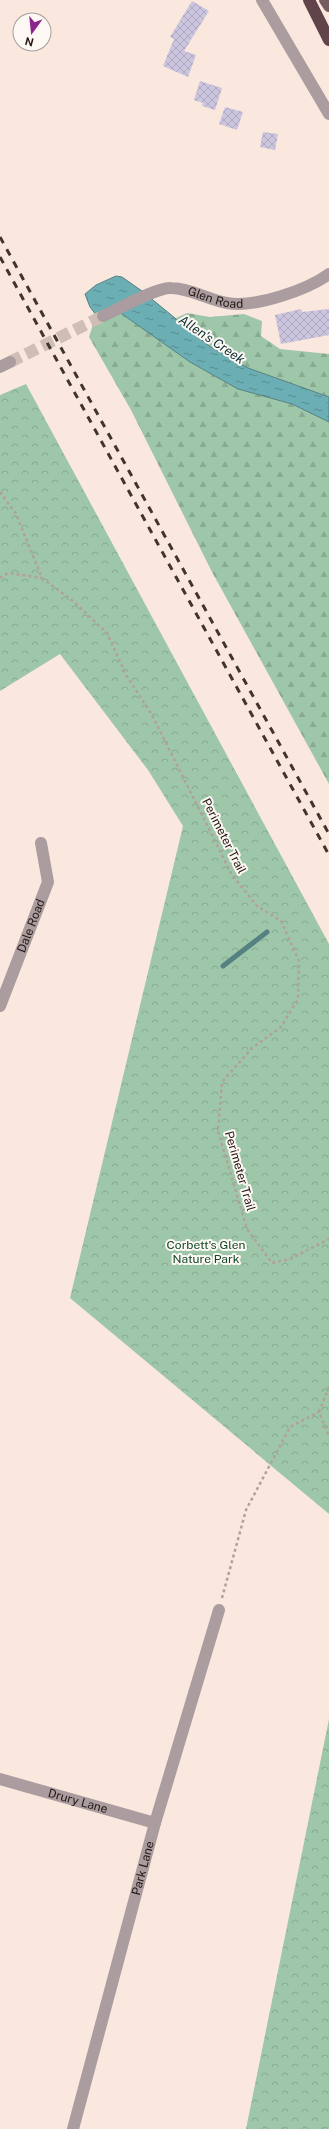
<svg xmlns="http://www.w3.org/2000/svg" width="329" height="2129" viewBox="0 0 329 2129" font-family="'Public Sans',sans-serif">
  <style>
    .forest { fill: url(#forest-firs) }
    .park { fill: url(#park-crowns) }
    .water { fill: url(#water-ripples); stroke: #558183 }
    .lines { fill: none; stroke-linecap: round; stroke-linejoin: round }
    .stream { stroke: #558183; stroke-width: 5 }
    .building { fill: url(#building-cross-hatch) }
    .minor-tunnel { stroke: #cfbeb6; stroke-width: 12; stroke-dasharray: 12 6; stroke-linecap: butt }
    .path { stroke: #b1a199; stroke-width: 2.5; stroke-dasharray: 3 3; stroke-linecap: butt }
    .minor { stroke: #ab9c9f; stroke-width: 12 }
    .major { stroke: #745b5f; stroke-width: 12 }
    .highway { stroke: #604449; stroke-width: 12 }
    .rail { stroke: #40342e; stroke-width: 3; stroke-dasharray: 7 7; stroke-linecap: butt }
    .labels { text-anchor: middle; stroke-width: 4; stroke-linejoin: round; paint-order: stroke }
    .street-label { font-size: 12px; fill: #231813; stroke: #fef8f5 }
    .park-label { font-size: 12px; fill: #104727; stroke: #fef8f5 }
    .water-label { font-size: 13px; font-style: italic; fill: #0f3234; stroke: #fef8f5 }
  </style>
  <defs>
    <pattern id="forest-firs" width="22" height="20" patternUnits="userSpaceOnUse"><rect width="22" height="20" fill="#9ec7a9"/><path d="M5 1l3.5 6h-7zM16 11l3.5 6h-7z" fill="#88aa91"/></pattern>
    <pattern id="park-crowns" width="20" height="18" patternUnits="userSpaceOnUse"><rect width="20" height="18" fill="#9ec7a9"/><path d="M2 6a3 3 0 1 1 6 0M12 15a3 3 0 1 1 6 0" fill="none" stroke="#88aa91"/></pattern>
    <pattern id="water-ripples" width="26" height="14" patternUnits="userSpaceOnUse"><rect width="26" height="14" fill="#6baeb3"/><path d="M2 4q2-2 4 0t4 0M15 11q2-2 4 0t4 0" fill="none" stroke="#588d90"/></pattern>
    <pattern id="building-cross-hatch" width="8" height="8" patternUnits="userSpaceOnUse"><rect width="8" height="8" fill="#ccc5e0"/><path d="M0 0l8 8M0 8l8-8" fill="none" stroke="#afa8bf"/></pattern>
  </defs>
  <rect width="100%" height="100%" fill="#fae8df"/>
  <g class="forest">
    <polygon points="113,306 190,362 238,389 292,404 329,422 329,784 212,572 131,410 89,337 96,315"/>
    <polygon points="187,313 210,317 244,314 262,321 261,336 280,349 329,354 329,397 248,368 209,346 176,318"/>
  </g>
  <g class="park">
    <polygon points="26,384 329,944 329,1514 70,1298 183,826 148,770 60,654 0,691 0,395"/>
    <polygon points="329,1719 329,2129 246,2129"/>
  </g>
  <polygon class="water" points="116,276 122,277 142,291 209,346 248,368 329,397 329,422 292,404 238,389 190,362 112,307 96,315 90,307 85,294 96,285"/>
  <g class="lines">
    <polyline class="stream" points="223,966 267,932"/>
  </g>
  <g class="building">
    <polygon points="192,1 209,11 184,51 196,55 188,77 163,66 174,39 170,37"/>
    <polygon points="200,81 222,88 215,110 202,106 203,103 194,100"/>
    <polygon points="225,107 243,112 237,130 219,124"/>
    <polygon points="263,132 278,134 275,150 260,147"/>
    <polygon points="301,309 302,312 329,309 329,335 281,344 275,315"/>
  </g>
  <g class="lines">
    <polyline class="minor-tunnel" points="10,362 103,316"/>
    <g class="path">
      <polyline points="0,492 16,514 42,578 73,601 107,633 126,675 152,715 232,875 257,906 281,921 299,961 298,999 281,1027 252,1048 222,1082 218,1131 247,1229 272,1263 290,1259 329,1239"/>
      <polyline points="0,578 8,573 42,578"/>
      <polyline points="329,1387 319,1412 329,1436"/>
      <polyline points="222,1598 246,1510 290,1427 319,1412"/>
    </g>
    <g class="minor">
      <polyline points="262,0 329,114"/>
      <path id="s1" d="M103,316C119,309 157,287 171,288C190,288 209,300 227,303C255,308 307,290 329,274"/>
      <polyline points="0,367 10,362"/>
      <path id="s2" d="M0,1006L48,882L41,843"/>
      <path id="s3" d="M0,1779L155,1823"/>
      <path id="s4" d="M73,2129L155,1823L219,1610"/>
    </g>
    <polyline class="major" points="325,0 329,6"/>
    <polyline class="highway" points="309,0 329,40"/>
    <g class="rail">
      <polyline points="0,237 329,834"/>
      <polyline points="0,257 329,855"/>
    </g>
  </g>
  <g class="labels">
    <g class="street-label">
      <text dy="4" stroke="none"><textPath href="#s1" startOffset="120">Glen Road</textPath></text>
      <text transform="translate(224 836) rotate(63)" y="4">Perimeter Trail</text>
      <text dy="4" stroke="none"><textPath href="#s2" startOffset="86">Dale Road</textPath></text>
      <text transform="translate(240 1171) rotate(74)" y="4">Perimeter Trail</text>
      <text dy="4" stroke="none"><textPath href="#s3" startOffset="81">Drury Lane</textPath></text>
      <text dy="4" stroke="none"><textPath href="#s4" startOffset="270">Park Lane</textPath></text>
    </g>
    <g class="park-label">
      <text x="206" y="1249">Corbett's Glen<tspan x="206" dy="14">Nature Park</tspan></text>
    </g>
    <g class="water-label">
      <text transform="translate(212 339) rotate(34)" y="5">Allen's Creek</text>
    </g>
  </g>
  <g transform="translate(32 32) rotate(195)"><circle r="19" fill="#fef8f5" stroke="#a69e9b"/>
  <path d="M0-3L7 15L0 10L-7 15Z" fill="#8b258c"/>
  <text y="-6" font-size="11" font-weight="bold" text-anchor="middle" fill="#231813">N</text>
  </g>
</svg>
